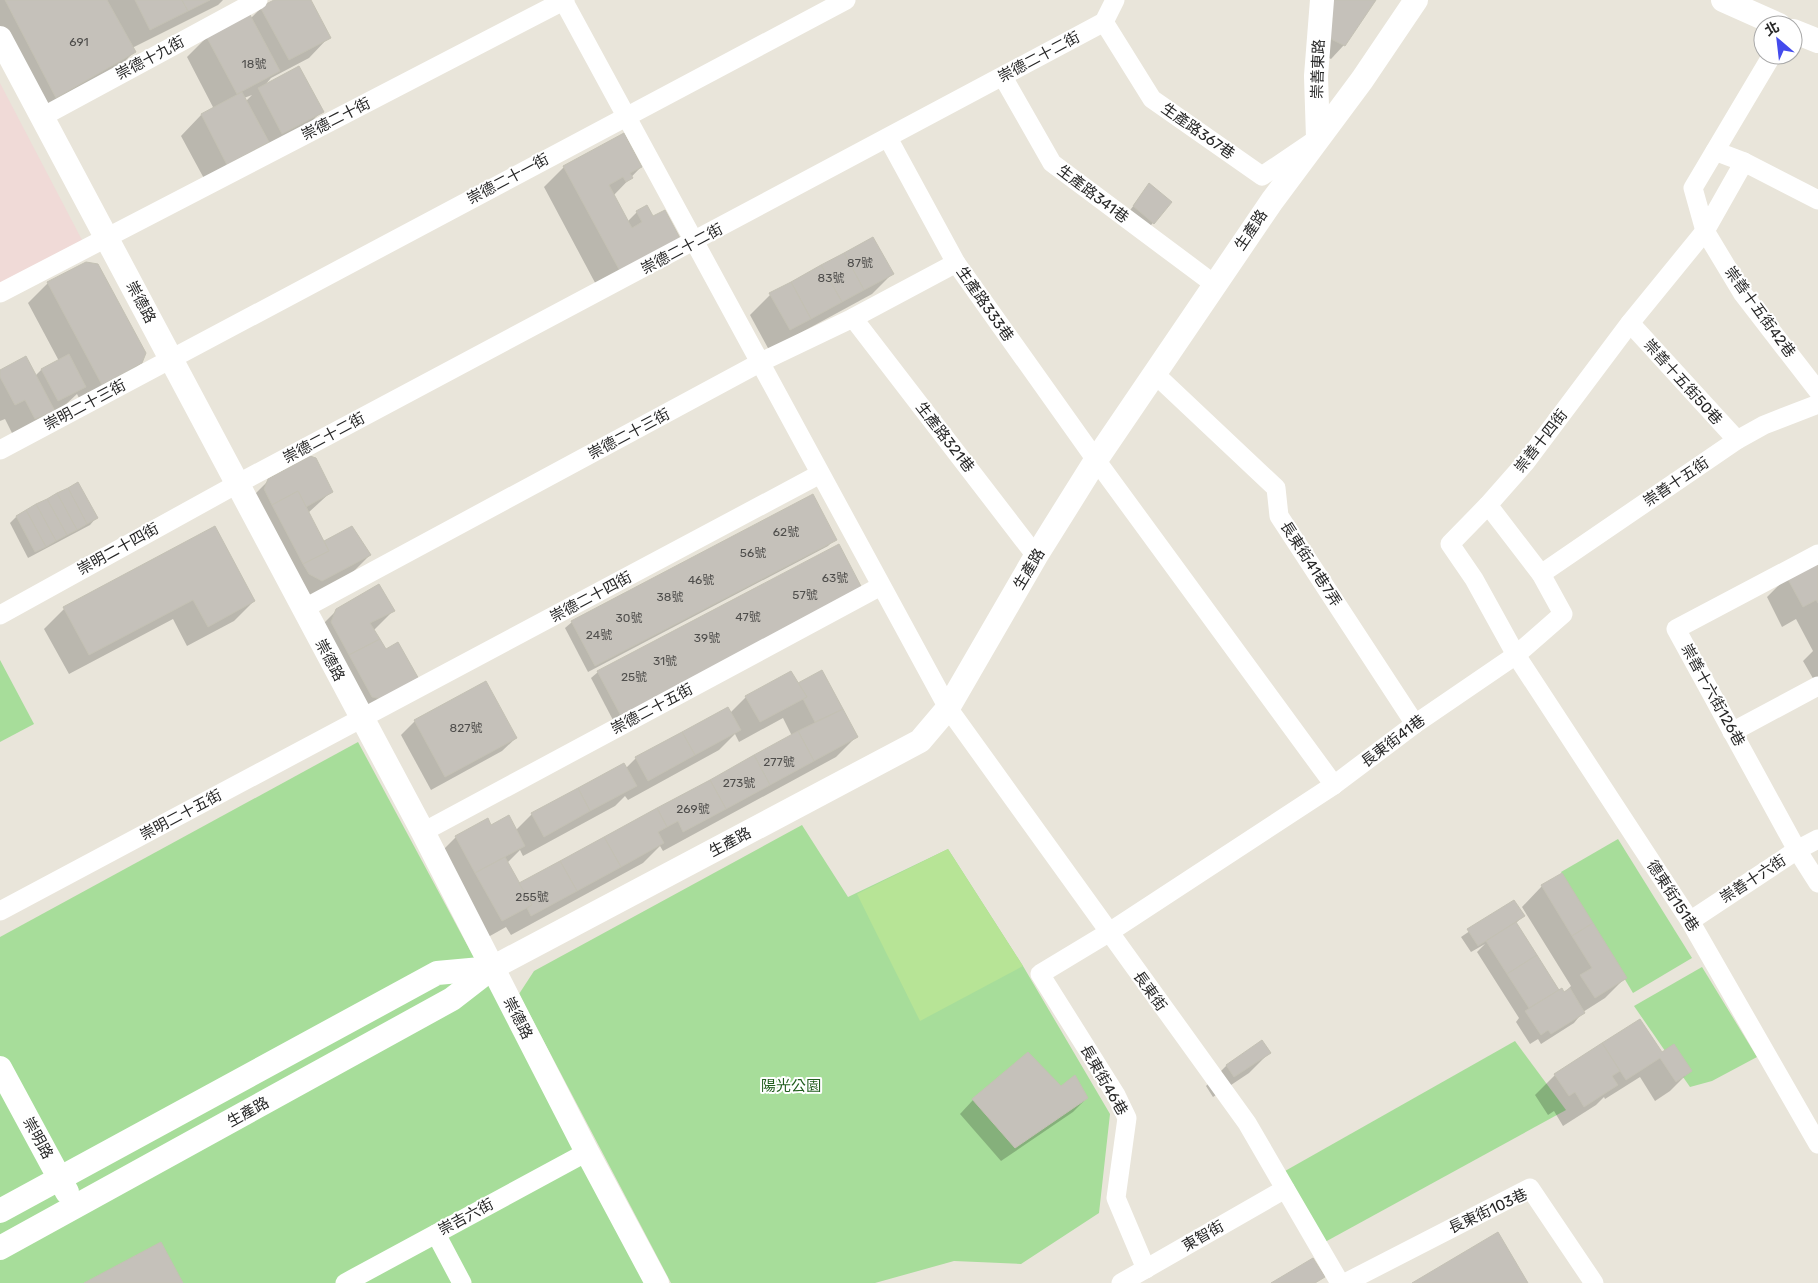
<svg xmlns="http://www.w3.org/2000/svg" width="1818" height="1283" viewBox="0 0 1818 1283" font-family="Rubik,'Noto Sans TC',sans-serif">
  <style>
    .medical { fill: #f0dad7 }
    .green { fill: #a7dd9a }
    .pitch { fill: #b7e496 }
    .shadow { fill: #0003; fill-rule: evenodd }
    .building { fill: #c5c1ba; stroke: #c4c1b4 }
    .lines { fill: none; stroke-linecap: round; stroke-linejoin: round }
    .minor { stroke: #fff; stroke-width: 19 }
    .tertiary { stroke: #fff; stroke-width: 24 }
    .labels { text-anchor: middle; stroke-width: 4; stroke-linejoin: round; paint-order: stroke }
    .number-label { font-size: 12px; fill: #4f4e4c }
    .street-label { font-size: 15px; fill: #282828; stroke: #fff }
    .park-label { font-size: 15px; fill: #225e1e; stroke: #fff }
  </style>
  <rect width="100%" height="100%" fill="#e9e5da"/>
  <polygon class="medical" points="0,83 82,240 0,283"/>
  <g class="green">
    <polygon points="0,660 34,724 0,742"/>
    <polygon points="358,742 649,1283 0,1283 0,937"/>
    <polygon points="802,825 848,897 948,849 1023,966 1110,1114 1099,1213 1021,1264 954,1261 875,1283 671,1283 519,994 534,971"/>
    <polygon points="1618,839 1692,958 1633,993 1561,872"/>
    <polygon points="1702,967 1757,1057 1712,1081 1690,1087 1634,1006"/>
    <polygon points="1515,1041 1566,1110 1325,1242 1285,1171"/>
  </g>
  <polygon class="pitch" points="948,849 1023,966 920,1021 857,894"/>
  <g class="shadow">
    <polygon points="0,0 223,0 218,5 132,48 134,52 121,65 42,110 0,29"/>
    <path d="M276,0H309L329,37L309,58L271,78L265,85L322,111L302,131L207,184L181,136L201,115L214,109L187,57L207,37L251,18L261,8ZM252,95L246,101L244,98Z"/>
    <polygon points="1375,0 1344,45 1331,59 1310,49 1312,25"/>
    <polygon points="564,167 641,167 613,196 627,222 637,212 652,218 680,240 600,292 544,187"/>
    <polygon points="1149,185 1170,202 1147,230 1128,213"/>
    <polygon points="892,274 872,294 769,350 750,315 770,295"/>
    <polygon points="48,283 141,363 121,383 82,404 77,394 64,406 15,439 5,419 0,421 0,371 35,376 41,370 59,361 28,303"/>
    <polygon points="269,480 332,491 308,513 323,542 351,528 370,555 350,575 301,600 248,501"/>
    <polygon points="78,484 96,518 90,525 28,558 10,523 16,517"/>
    <polygon points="214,528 254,601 234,621 187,646 173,619 69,674 44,629 64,609"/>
    <polygon points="835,539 828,546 588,672 565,628 572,622"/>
    <polygon points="838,546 614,722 591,678 598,672"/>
    <polygon points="1818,561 1818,687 1803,661 1813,651 1796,619 1782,627 1767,597 1787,577"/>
    <polygon points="337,610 393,611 373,631 386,650 418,681 365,719 316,631"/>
    <path d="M821,672L856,737L836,757L663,851L660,846L643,863L511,935L506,927L481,941L436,857L456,837L491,826L516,830L532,814L626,768L636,758L730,713L746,697L797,685ZM783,718L792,736L519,885L507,863L520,850L523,856L615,806L625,796L628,800L719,750L735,734L739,742Z"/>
    <polygon points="486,683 516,738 502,751 431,790 401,735 415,721"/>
    <polygon points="1542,886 1625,978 1605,998 1583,1012 1574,1023 1541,1044 1538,1039 1530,1044 1516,1022 1519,1018 1477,952 1485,944 1471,952 1461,937 1514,901 1523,916 1516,923 1559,991 1564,993 1571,986 1522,907"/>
    <polygon points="1640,1021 1661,1054 1690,1071 1670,1091 1655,1101 1640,1077 1605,1099 1604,1097 1596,1105 1563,1126 1554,1111 1548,1115 1535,1095 1555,1075"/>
    <polygon points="1262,1042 1269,1053 1249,1073 1213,1097 1206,1086 1226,1066"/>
    <polygon points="1060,1088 1087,1098 1073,1112 1001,1161 960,1114 973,1100"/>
  </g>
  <g class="building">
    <polygon points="5,0 107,0 136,52 56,98"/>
    <polygon points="135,0 182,0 188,11 150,30"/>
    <polygon points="182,0 210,0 188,11"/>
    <polygon points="274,0 311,0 331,38 289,60 260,7"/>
    <polygon points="1332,0 1376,0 1345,46 1323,35 1333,18 1325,11"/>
    <polygon points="249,13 280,71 237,94 206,36"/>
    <polygon points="299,66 324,112 282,134 258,88"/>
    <polygon points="242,92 269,142 227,165 201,114"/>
    <polygon points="624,133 642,167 630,173 633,178 626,182 623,177 609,185 632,228 642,222 636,211 647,205 653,216 665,210 681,240 621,273 563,166"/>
    <polygon points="1149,183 1172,202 1154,224 1133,206"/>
    <polygon points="873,237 894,274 864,290 844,253"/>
    <polygon points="844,253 864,290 842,302 821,265"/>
    <polygon points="86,262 98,264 146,353 142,363 102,385 47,282"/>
    <polygon points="821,265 842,302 811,319 791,282"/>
    <polygon points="791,282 811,319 790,330 769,293"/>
    <polygon points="69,354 86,387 58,401 41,369"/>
    <polygon points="26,356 55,411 35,419 25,400 15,405 0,377 0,370"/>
    <polygon points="310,456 316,458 333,492 306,507 298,491 272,505 264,489 268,479"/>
    <polygon points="78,482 98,518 87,524 68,488"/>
    <polygon points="68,488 87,524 77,530 57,493"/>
    <polygon points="298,491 329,551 303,564 272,505"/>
    <polygon points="57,493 77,530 67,535 47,499"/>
    <polygon points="813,494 837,540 595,666 571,621"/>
    <polygon points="47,499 67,535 56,541 36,504"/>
    <polygon points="36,504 56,541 46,547 26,510"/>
    <polygon points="26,510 46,547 35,552 16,516"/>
    <polygon points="215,526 255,601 208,627 193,600 89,655 63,607"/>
    <polygon points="352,526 371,555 322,581 309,574 303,564 329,551 324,541"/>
    <polygon points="839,544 863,590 621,716 597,671"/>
    <polygon points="1818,559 1818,603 1816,600 1803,607 1786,576"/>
    <polygon points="379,584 395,611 370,623 380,639 349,655 331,622 336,609"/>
    <polygon points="380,639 386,649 398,642 420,681 386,700 372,697 349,655"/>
    <polygon points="822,670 843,709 815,722 803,699 807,697 798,683"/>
    <polygon points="791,671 807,697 760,722 745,696"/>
    <polygon points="486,681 517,738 445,777 414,720"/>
    <polygon points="728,707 741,730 695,755 682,732"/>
    <polygon points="843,709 858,737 814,761 798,731"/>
    <polygon points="798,731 814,761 770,785 754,755"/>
    <polygon points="682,732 695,755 648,781 635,757"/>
    <polygon points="754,755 770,785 726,809 710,780"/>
    <polygon points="624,763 637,786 590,811 578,788"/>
    <polygon points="710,780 726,809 683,832 678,821 667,827 657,808"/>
    <polygon points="578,788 590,811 544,837 531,813"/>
    <polygon points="657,808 667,827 658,832 664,843 621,867 604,837"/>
    <polygon points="509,815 525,846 475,873 455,836 488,818 491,825"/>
    <polygon points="604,837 621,867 577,891 560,861"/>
    <polygon points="505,857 532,905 502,921 475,873"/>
    <polygon points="560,861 577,891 531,916 527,908 532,905 519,883"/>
    <polygon points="1562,873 1593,923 1572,936 1541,885"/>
    <polygon points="1514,900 1525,916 1478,946 1467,929"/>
    <polygon points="1516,922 1537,955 1507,974 1486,941"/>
    <polygon points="1593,923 1627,978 1595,998 1580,975 1592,968 1572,936"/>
    <polygon points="1537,955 1559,990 1529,1008 1507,974"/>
    <polygon points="1562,988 1564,992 1570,988 1585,1013 1551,1034 1548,1030 1541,1035 1525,1011"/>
    <polygon points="1640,1019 1662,1052 1674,1044 1692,1071 1676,1082 1660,1058 1626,1080 1602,1043"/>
    <polygon points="1262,1040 1271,1053 1234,1077 1226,1065"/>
    <polygon points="1602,1043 1620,1071 1612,1076 1618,1085 1584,1107 1575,1092 1569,1096 1554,1074"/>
    <polygon points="1028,1052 1061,1086 1075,1075 1088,1098 1015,1148 972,1099"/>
    <polygon points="1498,1232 1528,1283 1412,1283"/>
    <polygon points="161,1242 183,1283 84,1283"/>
    <polygon points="1313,1258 1325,1277 1315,1283 1271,1283"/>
  </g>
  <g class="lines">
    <g class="minor">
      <polyline points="563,0 948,708 1247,1123 1340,1283"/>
      <polyline points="1104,22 1152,99 1262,176 1311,143"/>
      <polyline points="1772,55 1693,188 1705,231 1743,294 1818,391"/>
      <polyline points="1003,77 1052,163 1214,284"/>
      <polyline points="42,117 258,0"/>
      <polyline points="888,138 956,263 1096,460 1334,785"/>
      <polyline points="1715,151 1744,162 1818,200"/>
      <polyline points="1744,162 1705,231 1630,323 1525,463 1488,505 1450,544 1474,579 1516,655 1690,921 1818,1144"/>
      <polyline points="0,293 565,0"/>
      <polyline points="853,318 1036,556"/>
      <polyline points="1630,323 1737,440"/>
      <polyline points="1156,375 1276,488 1279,516 1415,724"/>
      <polyline points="0,450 846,0"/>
      <polyline points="1818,554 1676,629 1797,850 1818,883"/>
      <polyline points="1541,574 1737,440 1764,425 1818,404"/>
      <polyline points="303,609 761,362 853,318 956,263"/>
      <polyline points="0,615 237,484 1104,22 1115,0"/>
      <polyline points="1732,732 1818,686"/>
      <polyline points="423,832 881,586"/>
      <polyline points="0,911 820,474"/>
      <polyline points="1690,921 1797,850 1818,839"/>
      <polyline points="436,1234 462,1283"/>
      <polyline points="1146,1269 1116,1198 1127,1118 1116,1095 1040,974 1108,933 1334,785 1415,724 1516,655 1563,614 1541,574 1488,505"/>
      <polyline points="345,1283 587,1152"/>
      <polyline points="1121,1283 1285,1189"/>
      <polyline points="1345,1283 1530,1188 1594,1283"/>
    </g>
    <g class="tertiary">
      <polyline points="1723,0 1779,25"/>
      <polyline points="1793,31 1818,41"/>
      <polyline points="0,38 423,832 587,1152 657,1283"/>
      <polyline points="1318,138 1316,76 1322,0"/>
      <polyline points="0,1068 67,1192"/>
      <polyline points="0,1211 437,973 492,968"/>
      <polyline points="0,1248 452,999 492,968 920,741 948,708 1036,556 1096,460 1272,201 1362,80 1416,0"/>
    </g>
  </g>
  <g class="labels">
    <g class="number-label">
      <text x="79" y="46">691</text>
      <text x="254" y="68">18號</text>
      <text x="860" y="267">87號</text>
      <text x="831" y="282">83號</text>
      <text x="786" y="536">62號</text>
      <text x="753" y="557">56號</text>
      <text x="835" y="582">63號</text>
      <text x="701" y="584">46號</text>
      <text x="805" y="599">57號</text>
      <text x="670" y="601">38號</text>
      <text x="748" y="621">47號</text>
      <text x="629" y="622">30號</text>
      <text x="599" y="639">24號</text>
      <text x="707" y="642">39號</text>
      <text x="665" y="665">31號</text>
      <text x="634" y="681">25號</text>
      <text x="466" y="732">827號</text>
      <text x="779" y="766">277號</text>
      <text x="739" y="787">273號</text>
      <text x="693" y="813">269號</text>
      <text x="532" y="901">255號</text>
    </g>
    <g class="street-label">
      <text transform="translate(1039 57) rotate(-28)" y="5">崇德二十二街</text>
      <text transform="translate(150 58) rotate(-28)" y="5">崇德十九街</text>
      <text transform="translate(1318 69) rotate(-88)" y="5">崇善東路</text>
      <text transform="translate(336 119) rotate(-27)" y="5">崇德二十街</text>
      <text transform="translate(1198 131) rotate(35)" y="5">生產路367巷</text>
      <text transform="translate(508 179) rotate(-28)" y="5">崇德二十一街</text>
      <text transform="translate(1093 194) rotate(37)" y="5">生產路341巷</text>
      <text transform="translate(1251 230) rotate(-56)" y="5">生產路</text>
      <text transform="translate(682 249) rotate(-28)" y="5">崇德二十二街</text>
      <text transform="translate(141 302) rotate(62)" y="5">崇德路</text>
      <text transform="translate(985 304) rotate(55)" y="5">生產路333巷</text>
      <text transform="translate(1760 312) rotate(54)" y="5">崇善十五街42巷</text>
      <text transform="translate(1683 382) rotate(48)" y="5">崇善十五街50巷</text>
      <text transform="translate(85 405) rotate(-28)" y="5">崇明二十三街</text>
      <text transform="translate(629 434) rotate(-28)" y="5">崇德二十三街</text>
      <text transform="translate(945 437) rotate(52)" y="5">生產路321巷</text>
      <text transform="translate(324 438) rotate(-28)" y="5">崇德二十二街</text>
      <text transform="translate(1541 441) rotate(-52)" y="5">崇善十四街</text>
      <text transform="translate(1676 482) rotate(-34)" y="5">崇善十五街</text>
      <text transform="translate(118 549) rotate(-29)" y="5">崇明二十四街</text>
      <text transform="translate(1311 564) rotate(57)" y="5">長東街41巷7弄</text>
      <text transform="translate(1029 569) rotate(-59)" y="5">生產路</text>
      <text transform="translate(591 597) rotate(-28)" y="5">崇德二十四街</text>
      <text transform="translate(330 660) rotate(62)" y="5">崇德路</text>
      <text transform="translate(1713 695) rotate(61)" y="5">崇善十六街126巷</text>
      <text transform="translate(652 709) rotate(-28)" y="5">崇德二十五街</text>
      <text transform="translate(1393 741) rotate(-37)" y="5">長東街41巷</text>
      <text transform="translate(181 815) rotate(-28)" y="5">崇明二十五街</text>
      <text transform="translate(730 842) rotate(-28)" y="5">生產路</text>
      <text transform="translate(1753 879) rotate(-33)" y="5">崇善十六街</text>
      <text transform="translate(1673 896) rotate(57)" y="5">德東街151巷</text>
      <text transform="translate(1150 991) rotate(54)" y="5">長東街</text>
      <text transform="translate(518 1018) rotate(63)" y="5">崇德路</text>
      <text transform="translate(1104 1080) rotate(60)" y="5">長東街46巷</text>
      <text transform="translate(248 1112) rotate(-29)" y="5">生產路</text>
      <text transform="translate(38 1138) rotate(61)" y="5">崇明路</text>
      <text transform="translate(1488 1211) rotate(-25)" y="5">長東街103巷</text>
      <text transform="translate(466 1217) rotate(-28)" y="5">崇吉六街</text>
      <text transform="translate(1203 1236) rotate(-30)" y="5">東智街</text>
    </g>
    <g class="park-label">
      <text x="791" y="1091">陽光公園</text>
    </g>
  </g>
  <g transform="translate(1778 40) rotate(332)"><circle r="24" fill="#ffffff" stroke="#a9a9a9"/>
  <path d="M0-4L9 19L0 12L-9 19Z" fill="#444bed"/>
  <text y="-8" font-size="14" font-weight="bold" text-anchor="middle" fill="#282828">北</text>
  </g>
</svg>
